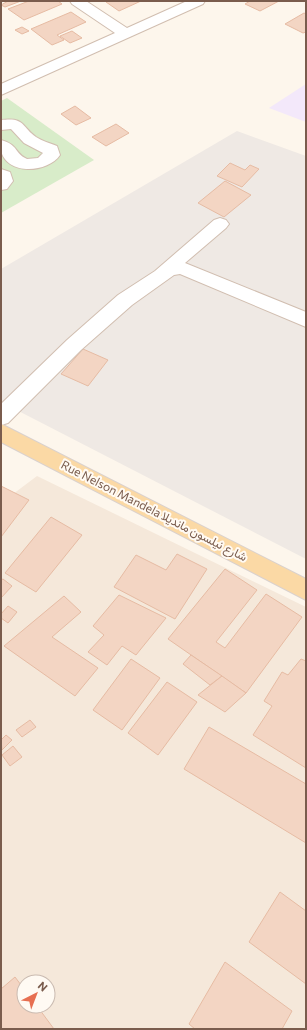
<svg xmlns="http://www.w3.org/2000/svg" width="307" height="1030" viewBox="0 0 307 1030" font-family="Commissioner,Vazirmatn,sans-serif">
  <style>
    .residential { fill: #f5e8da; fill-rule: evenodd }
    .industrial { fill: #efe9e4 }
    .education { fill: #f3e8fa }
    .green { fill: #d8ecc9 }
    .building { fill: #f3d5c3; stroke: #e6bba3 }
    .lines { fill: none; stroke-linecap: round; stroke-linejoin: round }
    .minor-casing { stroke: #d1beb0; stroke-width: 2 }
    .major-casing { stroke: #dad1cd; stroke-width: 2 }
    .minor { fill: #fff; fill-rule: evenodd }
    .major { fill: #fbd9a5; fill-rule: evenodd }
    .labels { text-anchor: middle; stroke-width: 4; stroke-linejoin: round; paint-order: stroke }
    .street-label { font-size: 12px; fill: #7a5c4d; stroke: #fffaf3 }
  </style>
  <rect width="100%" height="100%" fill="#fdf6ec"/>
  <path class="residential" d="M37,476L306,607V1029H1V503ZM24,982H48V1006H24Z"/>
  <polygon class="industrial" points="237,131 306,156 306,559 1,402 1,269"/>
  <polygon class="education" points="306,84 306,122 269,108"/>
  <polygon class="green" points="7,98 94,160 1,213 1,101"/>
  <g class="building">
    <polygon points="8,1 21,1 5,7 1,5"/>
    <polygon points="29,1 58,1 62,4 24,20 8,9"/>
    <polygon points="107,1 141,1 119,11 106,2"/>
    <polygon points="250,1 279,1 260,11 245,4"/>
    <polygon points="71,12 86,22 57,35 64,40 52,45 31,29"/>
    <polygon points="304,13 306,14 306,32 303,33 285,24"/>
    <polygon points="22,27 29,31 22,34 15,30"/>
    <polygon points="72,31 82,38 70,43 60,36"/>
    <polygon points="75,106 91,118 76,125 61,114"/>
    <polygon points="116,124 129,133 106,146 92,137"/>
    <polygon points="230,163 245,170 250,165 259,169 242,187 217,176"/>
    <polygon points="225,181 251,195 224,217 198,203"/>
    <polygon points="83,349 108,360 88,386 61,374"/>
    <polygon points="1,486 29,500 1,537"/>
    <polygon points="51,517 82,535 36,592 5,573"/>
    <polygon points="177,554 207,569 175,619 114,587 136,555 166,570"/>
    <polygon points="225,569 257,590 216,642 225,648 266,594 302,617 246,693 168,639"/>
    <polygon points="3,579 12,586 1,598 1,580"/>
    <polygon points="119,595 166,618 136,655 122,646 107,665 88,652 104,635 93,626"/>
    <polygon points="64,596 81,612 52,637 98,668 75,696 4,646"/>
    <polygon points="8,606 17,612 8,623 1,618 1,614"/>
    <polygon points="191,655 222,676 210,685 183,664"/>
    <polygon points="131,659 160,678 122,730 93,710"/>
    <polygon points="301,659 306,661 306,768 253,735 272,706 264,701 282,672 288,675"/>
    <polygon points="222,676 246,693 225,712 198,695"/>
    <polygon points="167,682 197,702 158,755 128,733"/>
    <polygon points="30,720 36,727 22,737 16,730"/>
    <polygon points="209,727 306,784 306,843 184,769"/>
    <polygon points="6,735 12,740 2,750 1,740"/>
    <polygon points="13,746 22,757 10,766 2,755"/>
    <polygon points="280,892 306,911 306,984 249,942"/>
    <polygon points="225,962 292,1011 282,1029 195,1029 189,1024"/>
    <polygon points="15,977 24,989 24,1006 37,1006 54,1029 1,1029 1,989"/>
  </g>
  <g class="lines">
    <defs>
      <g id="minor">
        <polygon points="70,1 86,1 127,28 187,1 205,1 203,4 1,95 1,84 115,33 72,4"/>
        <path d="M1,120C25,117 21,126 36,137C42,141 50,143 57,146L60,155C48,173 6,176 1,150C1,147 1,143 1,140C19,145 14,153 27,159L38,158L43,153L24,143L11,129L1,130Z"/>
        <polygon points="1,169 10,172 13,181 7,189 1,190"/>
        <polygon points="220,218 226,220 229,224 226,228 185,263 306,312 306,327 180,274 174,275 132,305 81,350 8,423 1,425 1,404 67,340 118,295 155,271 214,220"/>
      </g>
      <polygon id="major" points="1,424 306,579 306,600 1,442"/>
    </defs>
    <use href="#minor" class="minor-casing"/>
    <use href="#major" class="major-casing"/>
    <use href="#minor" class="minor"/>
    <use href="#major" class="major"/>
  </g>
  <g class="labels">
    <g class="street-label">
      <text transform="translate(154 511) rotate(27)" y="4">Rue Nelson Mandela شارع نيلسون مانديلا</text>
    </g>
  </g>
  <rect width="307" height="1030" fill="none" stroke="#7a5c4d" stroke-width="4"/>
  <g transform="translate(36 994) rotate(42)"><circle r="19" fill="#fffaf3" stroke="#cabbb1"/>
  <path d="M0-3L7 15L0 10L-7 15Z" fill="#e76f51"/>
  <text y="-6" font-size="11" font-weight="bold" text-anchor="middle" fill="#7a5c4d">N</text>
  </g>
</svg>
